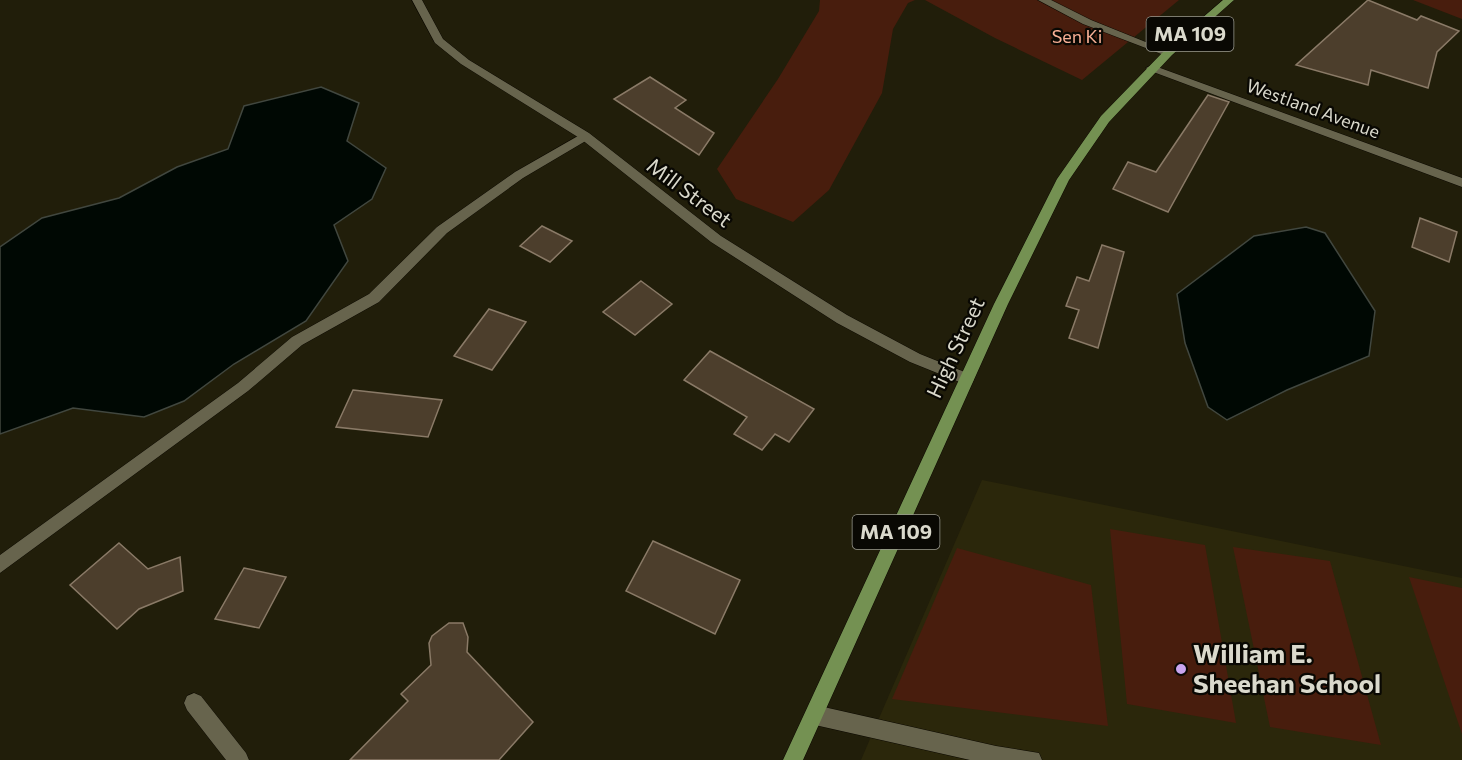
<svg xmlns="http://www.w3.org/2000/svg" width="1462" height="760" viewBox="0 0 1462 760" font-family="Commissioner,sans-serif">
  <style>
    .built { fill: #2b270b }
    .green { fill: #481d0d }
    .water { fill: #000803; stroke: #41473f; stroke-width: 1.5 }
    .building { fill: #4c3e2c; stroke: #8a7a67; stroke-width: 1.5 }
    .lines { fill: none; stroke-linecap: round; stroke-linejoin: round }
    .service-casing { stroke: #0b0800; stroke-width: 1 }
    .minor-casing { stroke: #0b0800; stroke-width: 1 }
    .primary-casing { stroke: #0b0800; stroke-width: 1 }
    .service { fill: #67644d; fill-rule: evenodd }
    .minor { fill: #67644d; fill-rule: evenodd }
    .primary { fill: #749152; fill-rule: evenodd }
    .poi-dot { fill: #c9a5ee; stroke: #090803; stroke-width: 2 }
    .labels { text-anchor: middle; stroke-width: 4.5; stroke-linejoin: round; paint-order: stroke }
    .far-park-label { font-size: 18px; fill: #f8af95; stroke: #090803 }
    .far-street-label { font-size: 18px; fill: #dad9cc; stroke: #090803 }
    .shield { fill: #090803; stroke: #9b9a90; stroke-width: 1.5 }
    .shield-label { font-size: 20px; font-weight: bold; fill: #dad9cc }
    .street-label { font-size: 21px; fill: #dad9cc; stroke: #090803 }
    .near-poi-label { font-size: 26px; font-weight: bold; fill: #dad9cc; stroke: #090803; text-anchor: start }
  </style>
  <rect width="100%" height="100%" fill="#211e0a"/>
  <polygon class="built" points="982,480 1462,578 1462,760 861,760"/>
  <g class="green">
    <polygon points="820,0 915,0 908,3 893,29 882,93 829,190 793,222 736,199 717,169 778,79 819,11"/>
    <polygon points="925,0 1179,0 1082,80 995,38"/>
    <polygon points="1413,0 1462,0 1462,19"/>
    <polygon points="1110,529 1205,545 1236,723 1127,704"/>
    <polygon points="1233,547 1330,561 1381,745 1270,727"/>
    <polygon points="957,548 1091,585 1108,726 892,699"/>
    <polygon points="1409,577 1462,588 1462,734"/>
  </g>
  <g class="water">
    <polygon points="321,87 359,103 347,141 386,168 372,199 334,225 348,261 306,321 234,364 184,401 144,417 73,408 0,434 0,247 42,218 119,198 177,167 228,149 244,106"/>
    <polygon points="1306,227 1325,233 1375,311 1369,356 1287,390 1227,420 1208,407 1185,343 1177,294 1254,236"/>
  </g>
  <g class="building">
    <polygon points="1368,0 1417,20 1421,16 1459,31 1437,52 1428,88 1371,70 1368,85 1296,65"/>
    <polygon points="650,77 686,100 675,108 714,133 699,155 614,99"/>
    <polygon points="1208,95 1229,102 1168,212 1113,189 1128,162 1156,172"/>
    <polygon points="1420,218 1457,232 1449,262 1412,247"/>
    <polygon points="542,226 572,241 550,262 520,246"/>
    <polygon points="1102,245 1124,252 1098,348 1069,338 1079,310 1066,306 1077,277 1089,281"/>
    <polygon points="641,281 672,304 635,335 603,312"/>
    <polygon points="489,309 526,322 492,370 454,356"/>
    <polygon points="710,351 814,409 789,442 775,434 762,450 734,434 747,417 684,380"/>
    <polygon points="353,390 442,400 428,437 336,427"/>
    <polygon points="653,541 740,580 715,634 626,591"/>
    <polygon points="119,543 148,569 180,557 183,591 139,609 117,629 70,585"/>
    <polygon points="244,568 286,577 259,628 215,619"/>
    <polygon points="449,623 463,623 468,637 467,652 533,722 499,760 350,760 408,701 401,694 431,665 429,643 432,636"/>
  </g>
  <g class="lines">
    <defs>
      <g id="service">
        <polygon points="1038,0 1051,0 1091,20 1173,53 1164,55 1083,24"/>
        <polygon points="585,132 591,136 589,139 523,178 447,233 379,302 302,345 248,391 0,573 0,555 238,383 292,337 369,294 437,227 515,172"/>
        <polygon points="815,705 996,746 1039,753 1042,760 970,760 815,725 808,722 805,715 808,708"/>
      </g>
      <g id="minor">
        <polygon points="412,0 422,0 443,39 469,60 589,133 721,236 847,315 920,354 972,375 974,379 972,383 967,385 910,362 837,323 711,242 581,139 461,64 435,43"/>
        <polygon points="1152,65 1462,178 1462,187 1148,70 1146,68"/>
        <polygon points="194,693 201,696 246,753 249,760 226,760 187,710 184,703 187,696"/>
      </g>
      <polygon id="primary" points="1223,0 1234,0 1172,55 1109,122 1069,180 1008,304 803,760 783,760 994,304 1057,179 1101,116 1164,51"/>
    </defs>
    <use href="#service" class="service-casing"/>
    <use href="#minor" class="minor-casing"/>
    <use href="#primary" class="primary-casing"/>
    <use href="#service" class="service"/>
    <use href="#minor" class="minor"/>
    <use href="#primary" class="primary"/>
  </g>
  <circle class="poi-dot" cx="1181" cy="669" r="6"/>
  <g class="labels">
    <g class="far-park-label">
      <text x="1077" y="43">Sen Ki</text>
    </g>
    <g class="far-street-label">
      <text transform="translate(1313 109) rotate(20)" y="6">Westland Avenue</text>
    </g>
    <g class="shield">
      <rect x="1146.5" y="17" width="87" height="34" rx="4.5"/>
      <rect x="852.5" y="515" width="87" height="34" rx="4.5"/>
    </g>
    <g class="shield-label">
      <text x="1190" y="41">MA 109</text>
      <text x="896" y="539">MA 109</text>
    </g>
    <g class="street-label">
      <text transform="translate(689 193) rotate(37)" y="7">Mill Street</text>
      <text transform="translate(956 348) rotate(-65)" y="7">High Street</text>
    </g>
    <g class="near-poi-label">
      <text x="1193" y="663">William E.<tspan x="1193" dy="30">Sheehan School</tspan></text>
    </g>
  </g>
</svg>
